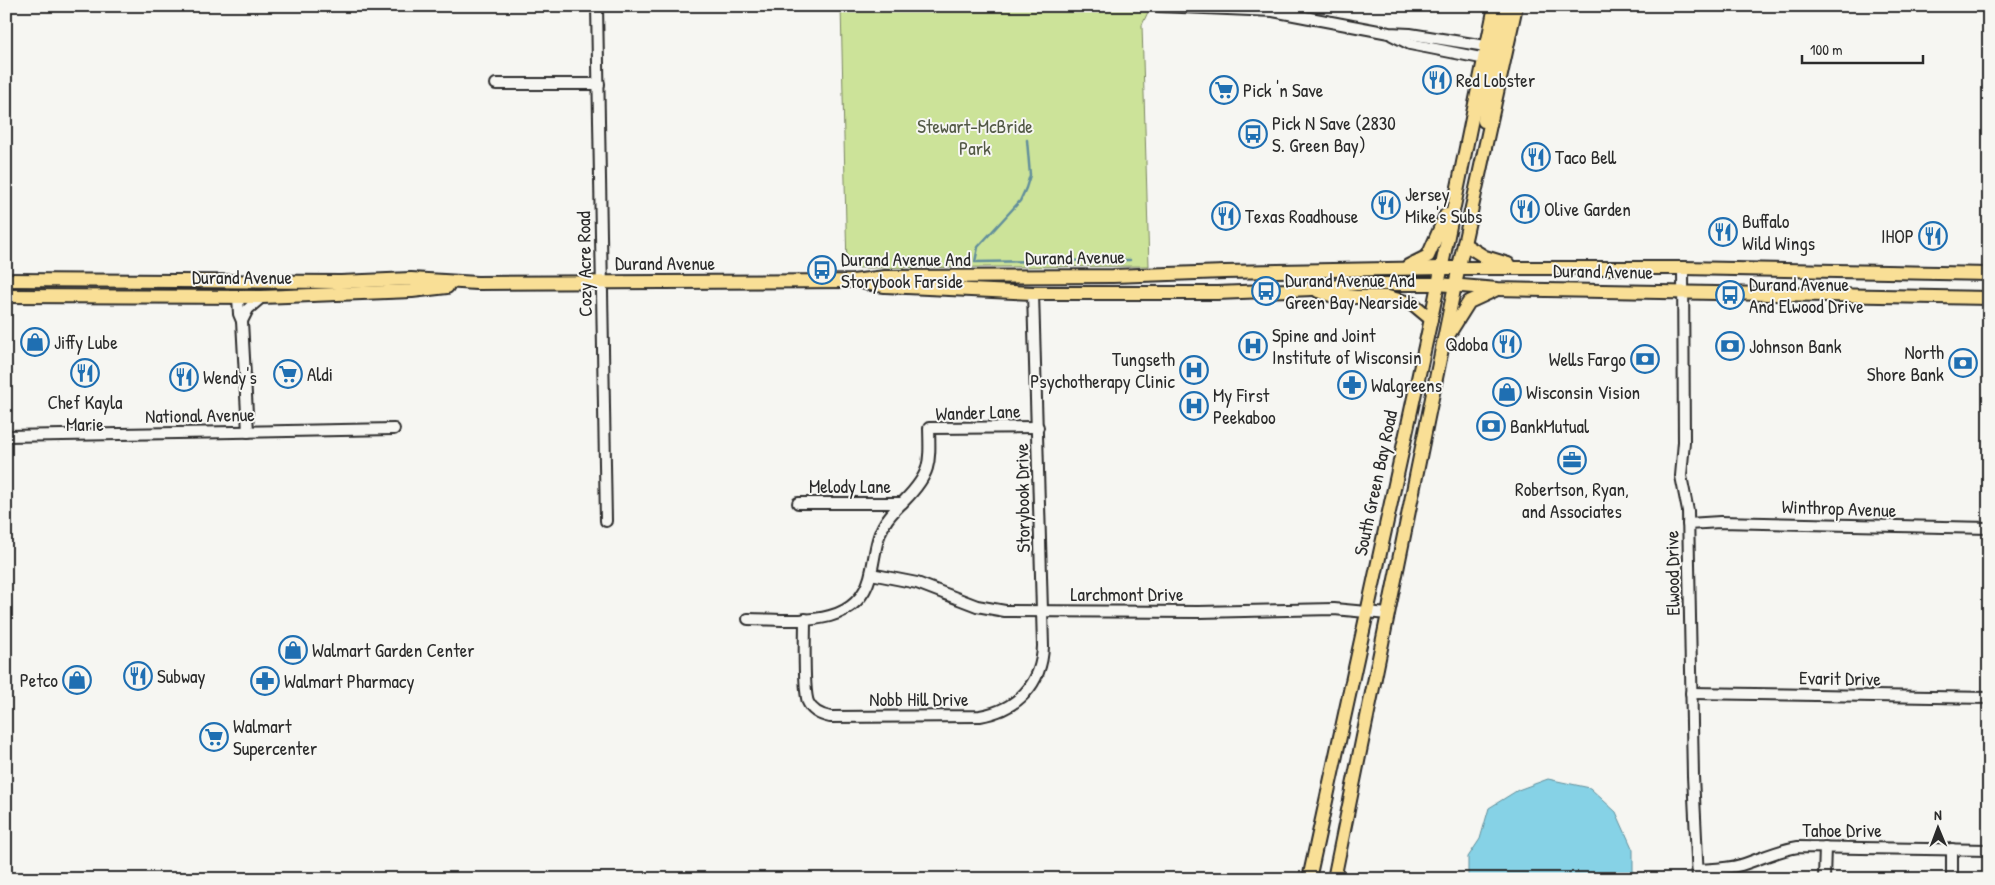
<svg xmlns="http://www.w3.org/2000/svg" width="1995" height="885" viewBox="0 0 1995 885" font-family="'Patrick Hand',sans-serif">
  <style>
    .green { fill: #cce399; stroke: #7c8762 }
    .water { fill: #86d2e6; stroke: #628f9b }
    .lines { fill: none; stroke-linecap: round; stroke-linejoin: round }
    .stream { stroke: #628f9b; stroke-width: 2.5 }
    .minor-casing { stroke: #2b2b2b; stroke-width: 14 }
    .major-casing { stroke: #2b2b2b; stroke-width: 16 }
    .minor { stroke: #f6f6f2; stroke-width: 10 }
    .major { stroke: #f9df96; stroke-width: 12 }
    .labels { text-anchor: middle; stroke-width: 4; stroke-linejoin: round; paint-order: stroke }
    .poi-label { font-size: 19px; fill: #2b2b2b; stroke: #f6f6f2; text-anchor: start }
    .park-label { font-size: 19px; fill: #535946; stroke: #f6f6f2 }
    .street-label { font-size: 19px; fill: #2b2b2b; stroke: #f6f6f2 }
  </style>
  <rect width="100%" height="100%" fill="#f6f6f2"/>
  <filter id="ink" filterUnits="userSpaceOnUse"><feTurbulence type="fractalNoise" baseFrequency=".02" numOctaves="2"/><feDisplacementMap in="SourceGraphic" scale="10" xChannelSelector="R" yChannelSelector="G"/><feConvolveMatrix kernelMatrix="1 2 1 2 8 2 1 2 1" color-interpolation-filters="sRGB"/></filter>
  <g filter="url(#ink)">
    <polygon class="green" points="841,6 1137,6 1148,12 1142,25 1149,266 847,268"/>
    <polygon class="water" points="1548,779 1590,788 1616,812 1633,850 1633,879 1468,879 1468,857 1480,839 1489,808 1518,790"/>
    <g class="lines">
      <polyline class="stream" points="1027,140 1030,175 1026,188 1020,201 978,247 975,262 1130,260"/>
      <defs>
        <g id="minor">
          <polyline points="597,6 606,521"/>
          <polyline points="1159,6 1273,11 1389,33 1410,34 1492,47"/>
          <polyline points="1392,35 1410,44 1491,60"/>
          <polyline points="496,84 599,84"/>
          <polyline points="1683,268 1684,442 1681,476 1688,511 1693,776 1698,879"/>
          <polyline points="238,297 239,314 242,321 248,432"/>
          <polyline points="242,321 248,309 262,297"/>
          <polyline points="6,436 394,429"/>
          <polyline points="798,503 902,503"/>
          <polyline points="1688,524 1720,522 1989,528"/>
          <polyline points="871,574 917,583 977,606 1005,611 1199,612 1334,609 1388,614"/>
          <path d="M748,619C791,619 855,631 870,577C875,559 875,539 885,523C890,514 898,507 905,500C931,473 930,464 929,428L1038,427"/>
          <path d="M805,619C805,637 803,688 808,702C812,711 820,715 830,717L980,716C1017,710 1042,684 1043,646L1033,293"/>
          <polyline points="1691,693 1989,698"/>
          <path d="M1698,870C1712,869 1727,869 1741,865C1760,859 1778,850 1798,847L1989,850"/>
          <polyline points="1824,879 1825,847"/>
          <polyline points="1952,879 1952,849"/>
        </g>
        <g id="major">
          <polyline points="1502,63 1496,48 1506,6"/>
          <polyline points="1484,121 1485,98 1493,61 1485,46"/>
          <polyline points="1464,244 1485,257 1508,264"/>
          <polyline points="1408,266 1428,256 1446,215"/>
          <polyline points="6,280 341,282 411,279 477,283 853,281 885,277 1113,276 1225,272 1442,268 1683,268 1989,274"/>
          <polyline points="865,283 885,286 1033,293 1217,293 1312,289 1356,284 1438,284 1497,289 1989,298"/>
          <polyline points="1318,291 1337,297 1388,297 1413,304 1431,319"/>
          <polyline points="6,296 262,297 412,291 447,287"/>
          <polyline points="1447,337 1469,302 1495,290"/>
          <polyline points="1309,879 1431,319 1495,6"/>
          <polyline points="1334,879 1455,285 1516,6"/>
        </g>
      </defs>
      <use href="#minor" class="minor-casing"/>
      <use href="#major" class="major-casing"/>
      <use href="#minor" class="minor"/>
      <use href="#major" class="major"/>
    </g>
  </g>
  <defs>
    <symbol id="restaurant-ring" viewBox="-11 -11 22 22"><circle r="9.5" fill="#f6f6f2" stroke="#1f6fb2" stroke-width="1.5"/><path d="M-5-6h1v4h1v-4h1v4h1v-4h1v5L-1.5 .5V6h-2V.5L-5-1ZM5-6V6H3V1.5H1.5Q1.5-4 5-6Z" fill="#1f6fb2"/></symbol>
    <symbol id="supermarket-ring" viewBox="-11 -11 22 22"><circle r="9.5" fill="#f6f6f2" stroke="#1f6fb2" stroke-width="1.5"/><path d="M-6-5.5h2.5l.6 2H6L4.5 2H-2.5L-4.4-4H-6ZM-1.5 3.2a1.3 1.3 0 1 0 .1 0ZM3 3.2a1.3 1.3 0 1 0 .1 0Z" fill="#1f6fb2"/></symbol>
    <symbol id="bus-ring" viewBox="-11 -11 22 22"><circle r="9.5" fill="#f6f6f2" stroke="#1f6fb2" stroke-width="1.5"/><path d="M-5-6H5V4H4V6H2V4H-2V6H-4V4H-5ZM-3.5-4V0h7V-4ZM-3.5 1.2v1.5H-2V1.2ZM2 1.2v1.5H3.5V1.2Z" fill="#1f6fb2"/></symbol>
    <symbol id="shop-ring" viewBox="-11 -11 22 22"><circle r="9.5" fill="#f6f6f2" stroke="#1f6fb2" stroke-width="1.5"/><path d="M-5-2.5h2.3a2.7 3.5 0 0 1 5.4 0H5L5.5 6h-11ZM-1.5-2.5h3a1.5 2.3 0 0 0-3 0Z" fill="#1f6fb2"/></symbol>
    <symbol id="hospital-ring" viewBox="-11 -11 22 22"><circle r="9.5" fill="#f6f6f2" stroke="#1f6fb2" stroke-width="1.5"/><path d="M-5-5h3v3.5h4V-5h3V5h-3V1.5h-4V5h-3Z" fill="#1f6fb2"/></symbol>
    <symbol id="bank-ring" viewBox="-11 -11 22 22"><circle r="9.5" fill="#f6f6f2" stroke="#1f6fb2" stroke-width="1.5"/><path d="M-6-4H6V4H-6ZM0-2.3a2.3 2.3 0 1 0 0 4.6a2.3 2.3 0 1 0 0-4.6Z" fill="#1f6fb2"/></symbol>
    <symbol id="pharmacy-ring" viewBox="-11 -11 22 22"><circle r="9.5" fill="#f6f6f2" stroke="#1f6fb2" stroke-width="1.5"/><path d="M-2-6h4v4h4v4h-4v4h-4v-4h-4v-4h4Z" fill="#1f6fb2"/></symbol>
    <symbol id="office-ring" viewBox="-11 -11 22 22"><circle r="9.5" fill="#f6f6f2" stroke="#1f6fb2" stroke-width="1.5"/><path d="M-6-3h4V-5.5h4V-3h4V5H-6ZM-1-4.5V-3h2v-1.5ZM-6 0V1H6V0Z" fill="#1f6fb2"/></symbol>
  </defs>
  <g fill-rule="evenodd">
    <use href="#restaurant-ring" x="1421" y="64" width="32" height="32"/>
    <use href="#supermarket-ring" x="1208" y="74" width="32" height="32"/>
    <use href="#bus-ring" x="1237" y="118" width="32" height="32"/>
    <use href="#restaurant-ring" x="1520" y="141" width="32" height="32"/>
    <use href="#restaurant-ring" x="1370" y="189" width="32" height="32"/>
    <use href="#restaurant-ring" x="1509" y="193" width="32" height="32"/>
    <use href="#restaurant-ring" x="1210" y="200" width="32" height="32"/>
    <use href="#restaurant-ring" x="1707" y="216" width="32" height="32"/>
    <use href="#restaurant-ring" x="1917" y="220" width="32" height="32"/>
    <use href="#bus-ring" x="806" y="254" width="32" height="32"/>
    <use href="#bus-ring" x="1250" y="275" width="32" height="32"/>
    <use href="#bus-ring" x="1714" y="279" width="32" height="32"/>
    <use href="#shop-ring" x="19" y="326" width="32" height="32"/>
    <use href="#restaurant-ring" x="1491" y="328" width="32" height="32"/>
    <use href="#hospital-ring" x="1237" y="330" width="32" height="32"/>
    <use href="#bank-ring" x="1714" y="330" width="32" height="32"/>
    <use href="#bank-ring" x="1629" y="343" width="32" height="32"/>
    <use href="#bank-ring" x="1947" y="347" width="32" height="32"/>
    <use href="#hospital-ring" x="1178" y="354" width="32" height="32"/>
    <use href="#restaurant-ring" x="69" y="357" width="32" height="32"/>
    <use href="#supermarket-ring" x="272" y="358" width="32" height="32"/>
    <use href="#restaurant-ring" x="168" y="361" width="32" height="32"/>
    <use href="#pharmacy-ring" x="1336" y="369" width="32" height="32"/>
    <use href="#shop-ring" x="1491" y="376" width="32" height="32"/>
    <use href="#hospital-ring" x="1178" y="390" width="32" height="32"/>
    <use href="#bank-ring" x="1475" y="410" width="32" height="32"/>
    <use href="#office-ring" x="1556" y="444" width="32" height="32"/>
    <use href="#shop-ring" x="277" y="634" width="32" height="32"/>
    <use href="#restaurant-ring" x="122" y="660" width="32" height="32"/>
    <use href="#shop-ring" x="61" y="664" width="32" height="32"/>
    <use href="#pharmacy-ring" x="249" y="665" width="32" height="32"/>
    <use href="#supermarket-ring" x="198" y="721" width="32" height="32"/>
  </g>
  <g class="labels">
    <g class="poi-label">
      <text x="1456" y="87">Red Lobster</text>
      <text x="1243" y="97">Pick 'n Save</text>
      <text x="1272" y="130">Pick N Save (2830<tspan x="1272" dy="22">S. Green Bay)</tspan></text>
      <text x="1555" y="164">Taco Bell</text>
      <text x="1405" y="201">Jersey<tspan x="1405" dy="22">Mike's Subs</tspan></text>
      <text x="1544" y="216">Olive Garden</text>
      <text x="1245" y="223">Texas Roadhouse</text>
      <text x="1742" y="228">Buffalo<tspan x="1742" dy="22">Wild Wings</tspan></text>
      <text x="1914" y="243" text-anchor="end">IHOP</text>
      <text x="841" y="266">Durand Avenue And<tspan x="841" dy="22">Storybook Farside</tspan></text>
      <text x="1285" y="287">Durand Avenue And<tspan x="1285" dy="22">Green Bay Nearside</tspan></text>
      <text x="1749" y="291">Durand Avenue<tspan x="1749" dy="22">And Elwood Drive</tspan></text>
      <text x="1272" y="342">Spine and Joint<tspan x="1272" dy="22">Institute of Wisconsin</tspan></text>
      <text x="54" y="349">Jiffy Lube</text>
      <text x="1488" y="351" text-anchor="end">Qdoba</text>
      <text x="1749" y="353">Johnson Bank</text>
      <text x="1944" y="359" text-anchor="end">North<tspan x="1944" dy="22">Shore Bank</tspan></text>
      <text x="1175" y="366" text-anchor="end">Tungseth<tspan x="1175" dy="22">Psychotherapy Clinic</tspan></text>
      <text x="1626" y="366" text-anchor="end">Wells Fargo</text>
      <text x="307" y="381">Aldi</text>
      <text x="203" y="384">Wendy's</text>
      <text x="1371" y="392">Walgreens</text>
      <text x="1526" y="399">Wisconsin Vision</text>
      <text x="1213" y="402">My First<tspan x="1213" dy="22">Peekaboo</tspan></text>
      <text x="85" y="409" text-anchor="middle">Chef Kayla<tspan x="85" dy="22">Marie</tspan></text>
      <text x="1510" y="433">BankMutual</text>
      <text x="1572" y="496" text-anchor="middle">Robertson, Ryan,<tspan x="1572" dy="22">and Associates</tspan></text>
      <text x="312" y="657">Walmart Garden Center</text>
      <text x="157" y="683">Subway</text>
      <text x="58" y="687" text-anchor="end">Petco</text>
      <text x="284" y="688">Walmart Pharmacy</text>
      <text x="233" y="733">Walmart<tspan x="233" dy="22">Supercenter</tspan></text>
    </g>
    <g class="park-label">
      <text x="975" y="133">Stewart-McBride<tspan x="975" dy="22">Park</tspan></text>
    </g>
    <g class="street-label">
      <text transform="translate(1075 257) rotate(-1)" y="7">Durand Avenue</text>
      <text x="665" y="270">Durand Avenue</text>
      <text transform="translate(584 264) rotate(-91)" y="7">Cozy Acre Road</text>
      <text transform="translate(1603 271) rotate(1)" y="7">Durand Avenue</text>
      <text x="242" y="284">Durand Avenue</text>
      <text transform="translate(978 412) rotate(-2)" y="7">Wander Lane</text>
      <text transform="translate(200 415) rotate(-1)" y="7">National Avenue</text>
      <text transform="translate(1375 483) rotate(-78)" y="7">South Green Bay Road</text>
      <text x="850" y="493">Melody Lane</text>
      <text transform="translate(1022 498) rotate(-91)" y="7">Storybook Drive</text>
      <text transform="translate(1839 508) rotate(2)" y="7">Winthrop Avenue</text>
      <text transform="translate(1672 573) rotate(-91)" y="7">Elwood Drive</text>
      <text x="1127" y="601">Larchmont Drive</text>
      <text transform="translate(1840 678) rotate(1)" y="7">Evarit Drive</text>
      <text x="919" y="706">Nobb Hill Drive</text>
      <text x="1842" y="837">Tahoe Drive</text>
    </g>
  </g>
  <rect width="1995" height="885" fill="none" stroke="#f6f6f2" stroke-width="25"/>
  <rect x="12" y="12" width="1970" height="860" fill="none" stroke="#2b2b2b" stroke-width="2" filter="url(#ink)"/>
  <g transform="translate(1938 828) rotate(359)" stroke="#f6f6f2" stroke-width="4" paint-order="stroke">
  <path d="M0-4L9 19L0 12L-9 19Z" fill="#2b2b2b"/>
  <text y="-8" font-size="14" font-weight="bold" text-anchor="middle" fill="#2b2b2b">N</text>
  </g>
  <path d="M1802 55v8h121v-8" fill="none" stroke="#2b2b2b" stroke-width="2.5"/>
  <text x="1810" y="55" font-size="15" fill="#2b2b2b" stroke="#f6f6f2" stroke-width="4" paint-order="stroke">100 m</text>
</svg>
